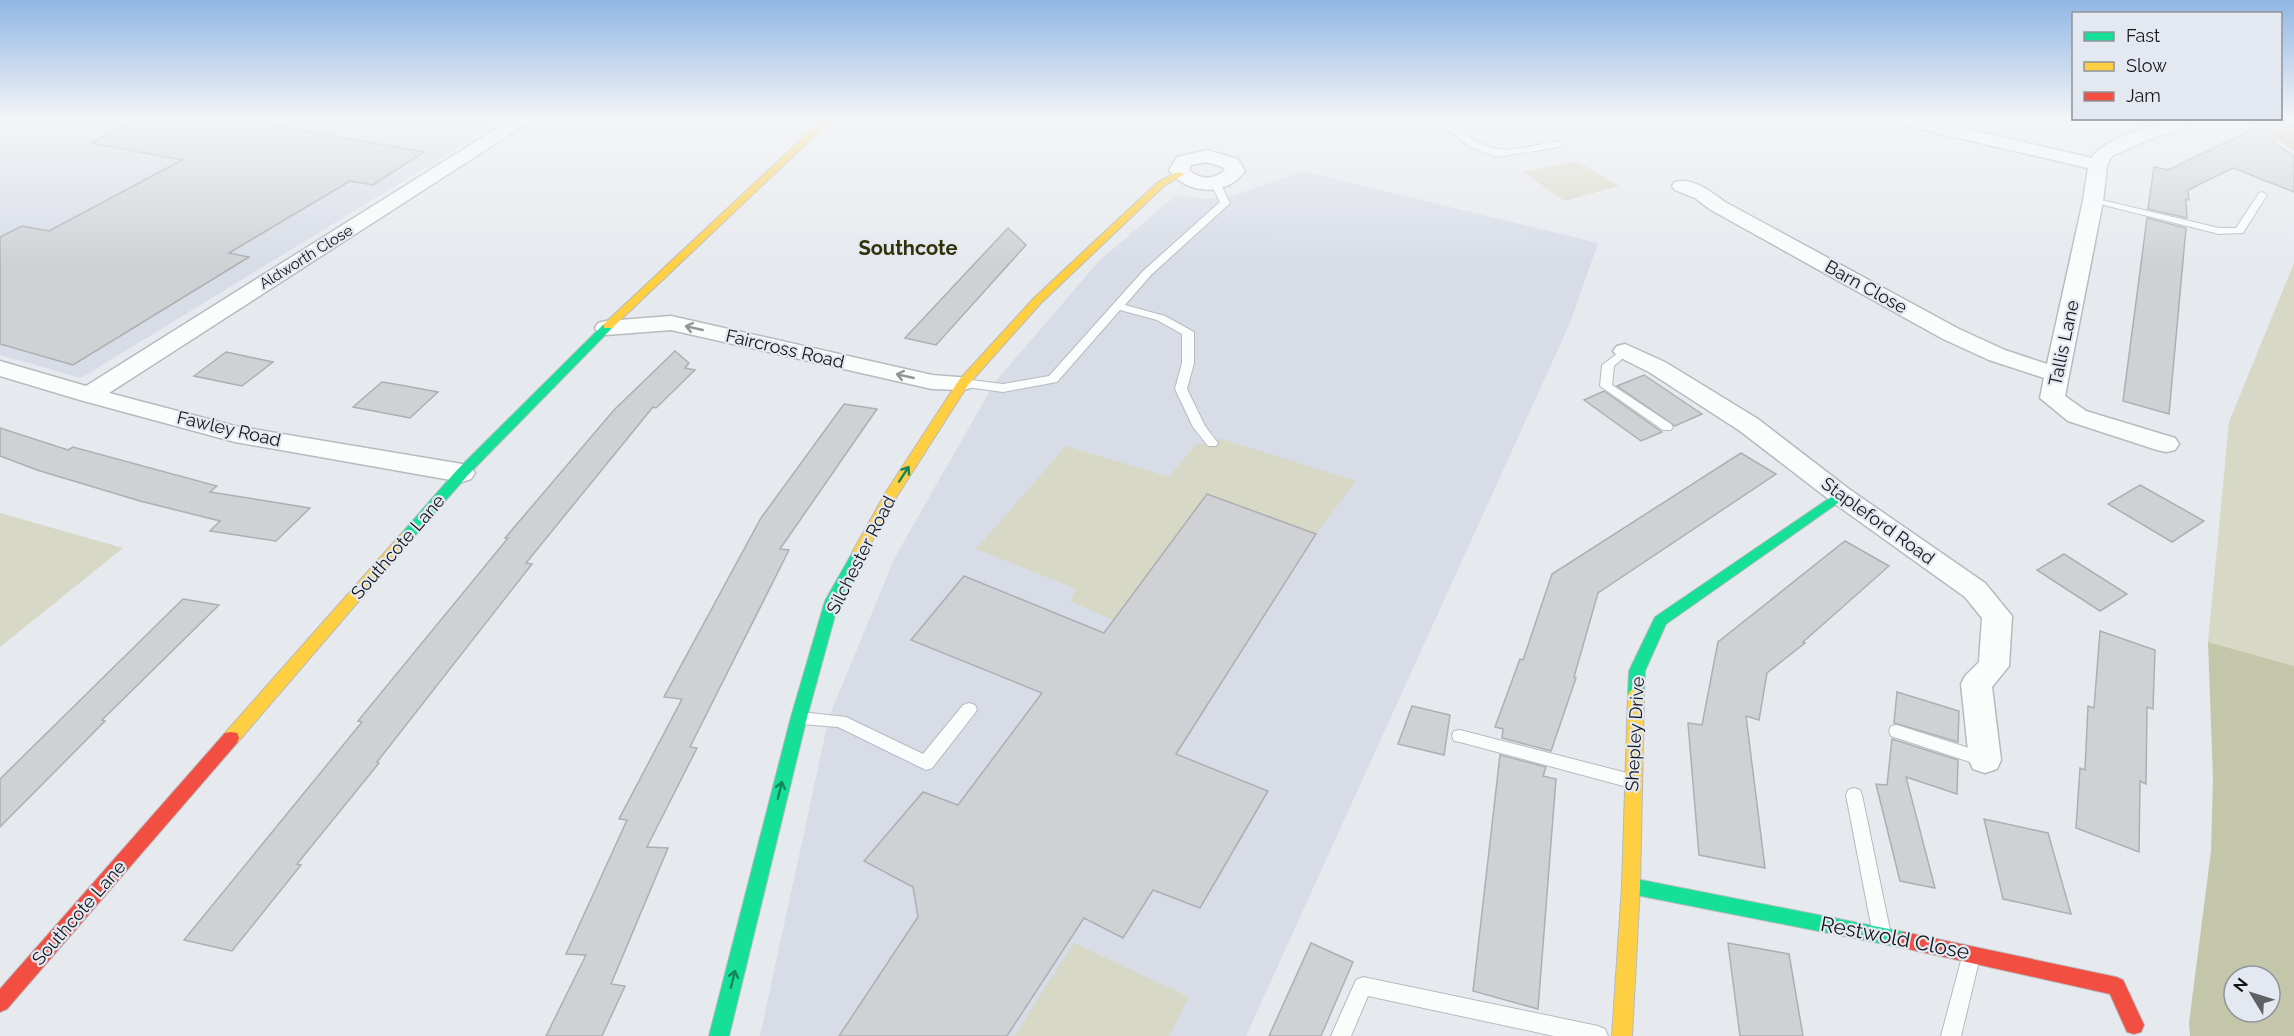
<svg xmlns="http://www.w3.org/2000/svg" width="2294" height="1036" viewBox="0 0 2294 1036" font-family="Raleway,sans-serif">
  <style>
    .built { fill: #d7dce7 }
    .green { fill: #d7d9c6 }
    .forest { fill: #c4c6aa; fill-rule: evenodd }
    .building { fill: #cfd1d5; stroke: #adafb3; stroke-width: 1.5 }
    .lines { fill: none; stroke-linecap: round; stroke-linejoin: round }
    .lane-casing { stroke: #b7babe; stroke-width: 2 }
    .street-casing { stroke: #b7babe; stroke-width: 3 }
    .fast-casing { stroke: #b7babe; stroke-width: 2 }
    .slow-casing { stroke: #b7babe; stroke-width: 2 }
    .jam-casing { stroke: #b7babe; stroke-width: 2 }
    .lane { fill: #fbfcfc; fill-rule: evenodd }
    .street { fill: #fbfcfc; fill-rule: evenodd }
    .fast { fill: #16e098; fill-rule: evenodd }
    .slow { fill: #ffcf43; fill-rule: evenodd }
    .jam { fill: #f24e42; fill-rule: evenodd }
    .oneway { stroke: #939496 }
    .oneway2 { stroke: #15855f }
    .labels { text-anchor: middle; stroke-width: 4.5; stroke-linejoin: round; paint-order: stroke }
    .far-street-label { font-size: 15px; fill: #141619; stroke: #e3e8f1 }
    .street-label { font-size: 18px; fill: #141619; stroke: #e3e8f1 }
    .far-district-label { font-size: 20px; font-weight: bold; fill: #323208; stroke: #e3e8f1 }
    .near-street-label { font-size: 21px; fill: #141619; stroke: #e3e8f1 }
  </style>
  <rect width="100%" height="100%" fill="#e6e9ee"/>
  <g class="built">
    <polygon points="0,120 503,120 81,378 0,355"/>
    <polygon points="1303,171 1598,243 1570,323 1246,1036 760,1036 829,717 895,557 995,382 1100,260 1176,195 1207,199 1229,197"/>
  </g>
  <g class="green">
    <polygon points="1577,161 1619,186 1565,201 1523,172"/>
    <polygon points="2294,263 2294,666 2208,642 2229,422"/>
    <polygon points="1222,439 1356,481 1316,534 1207,494 1113,620 1070,601 1076,589 976,549 1066,446 1169,477 1195,445"/>
    <polygon points="0,513 123,548 0,647"/>
    <polygon points="1074,943 1189,997 1169,1036 1014,1036"/>
  </g>
  <g class="forest">
    <polygon points="2248,120 2294,120 2294,151"/>
    <path d="M2208,642L2294,666V1036H2190L2189,1023L2211,851L2213,778ZM2234,976H2270V1012H2234Z"/>
  </g>
  <g class="building">
    <polygon points="136,120 242,120 424,152 373,185 350,181 229,253 249,257 73,365 0,344 0,237 22,226 49,231 182,160 91,143"/>
    <polygon points="2266,123 2276,144 2294,156 2294,192 2233,168 2188,190 2189,200 2186,199 2187,218 2148,209 2154,167 2168,170"/>
    <polygon points="2147,218 2186,228 2169,414 2123,401"/>
    <polygon points="1008,228 1026,245 936,345 905,338"/>
    <polygon points="675,351 689,363 685,368 695,370 656,408 653,407 526,563 532,564 377,762 379,763 297,864 301,865 232,951 184,940 362,722 358,721 508,538 505,538 614,410"/>
    <polygon points="226,352 273,362 242,386 194,376"/>
    <polygon points="1644,375 1702,414 1675,426 1617,386"/>
    <polygon points="382,382 406,386 438,392 410,418 353,407"/>
    <polygon points="1604,391 1662,432 1641,441 1584,400"/>
    <polygon points="844,404 877,409 780,549 789,550 690,747 697,748 647,847 668,848 611,984 625,986 602,1036 546,1036 586,955 566,954 627,820 619,819 682,699 664,697 761,518"/>
    <polygon points="0,428 68,450 73,447 217,486 210,492 310,508 276,541 210,531 220,521 140,501 37,470 0,456"/>
    <polygon points="1741,453 1776,474 1598,593 1574,677 1576,678 1551,751 1502,738 1503,729 1495,727 1520,659 1523,660 1552,574"/>
    <polygon points="2140,485 2204,521 2172,542 2108,504"/>
    <polygon points="1207,494 1316,534 1176,754 1268,791 1200,908 1153,890 1123,938 1084,918 1007,1036 839,1036 918,917 913,887 864,861 923,792 958,805 1042,693 911,640 964,576 1104,633"/>
    <polygon points="1845,541 1889,566 1803,642 1805,643 1767,673 1759,720 1746,716 1765,868 1699,855 1688,723 1702,725 1718,642"/>
    <polygon points="2064,554 2127,594 2100,611 2037,570"/>
    <polygon points="183,599 219,605 102,720 105,721 0,827 0,779"/>
    <polygon points="2100,631 2155,650 2153,709 2147,707 2146,784 2140,781 2139,852 2076,828 2080,768 2085,770 2088,706 2094,708"/>
    <polygon points="1897,692 1959,711 1958,742 1894,723"/>
    <polygon points="1412,706 1450,715 1444,755 1398,744"/>
    <polygon points="1892,739 1958,760 1957,794 1906,777 1935,888 1900,881 1876,784 1887,785"/>
    <polygon points="1500,755 1546,767 1543,776 1556,779 1538,1009 1473,991"/>
    <polygon points="1984,819 2048,833 2071,914 2003,899"/>
    <polygon points="1311,943 1353,962 1321,1036 1269,1036"/>
    <polygon points="1728,943 1789,954 1803,1036 1740,1036"/>
  </g>
  <g class="lines">
    <defs>
      <g id="lane">
        <path d="M1436,120H1446L1456,128L1492,120H1509L1462,132C1498,160 1517,148 1558,141L1563,144L1558,147L1498,157L1470,147Z"/>
        <polygon points="1215,180 1220,183 1230,203 1228,205 1151,275 1125,305 1165,316 1194,332 1194,363 1187,389 1205,426 1218,443 1216,446 1208,446 1193,427 1175,389 1182,363 1182,334 1157,320 1120,310 1057,382 1003,392 959,386 957,383 959,380 963,379 1003,384 1049,376 1143,271 1220,202 1210,183"/>
        <polygon points="2262,192 2267,195 2243,233 2219,234 2088,201 2093,198 2219,228 2236,228 2259,193"/>
        <polygon points="1625,348 1631,351 1614,366 1612,385 1671,424 1673,427 1671,430 1663,430 1600,386 1602,365"/>
        <polygon points="969,703 975,705 977,709 975,713 932,768 926,770 838,727 801,724 795,722 793,718 795,714 801,712 846,717 923,754 963,705"/>
        <polygon points="1897,725 1991,755 1993,760 1991,765 1985,767 1891,736 1889,731 1891,726"/>
        <polygon points="1460,730 1631,774 1637,776 1639,781 1637,786 1631,788 1460,742 1454,741 1452,736 1454,731"/>
        <polygon points="1854,788 1860,790 1862,795 1890,930 1887,936 1881,938 1875,936 1872,930 1846,795 1848,790"/>
        <polygon points="1971,948 1978,951 1980,957 1961,1036 1941,1036 1962,957 1964,951"/>
        <polygon points="1363,977 1598,1026 1605,1029 1608,1036 1554,1036 1368,996 1351,1036 1331,1036 1356,980"/>
      </g>
      <g id="street">
        <polygon points="510,120 532,120 109,393 235,426 462,464 471,467 475,473 471,479 462,482 235,442 80,400 0,376 0,361 86,386"/>
        <path d="M1895,120H1928L2092,158C2100,143 2129,133 2145,128C2153,125 2161,127 2167,120H2186L2175,133L2155,137L2112,156L2107,165L2103,201L2065,396L2086,411L2175,438L2179,444L2175,450L2166,452L2157,450L2068,421L2040,398L2044,378L1989,360L1943,339L1711,210L1695,198L1675,190L1672,186L1675,182C1693,177 1711,192 1725,202L1959,329L2005,350L2047,364L2083,201L2088,168L1898,124Z"/>
        <path d="M1207,150L1238,159L1245,171C1227,197 1186,195 1169,170L1177,157ZM1206,162L1223,167L1225,170C1214,180 1200,180 1189,170L1191,165Z"/>
        <polygon points="671,316 932,375 971,378 975,383 971,388 963,390 932,389 671,330 606,335 598,333 595,328 598,323 606,321"/>
        <polygon points="1625,344 1665,362 1758,419 1849,489 1985,583 2012,616 2009,666 1992,687 2001,760 1997,769 1985,773 1973,769 1969,760 1961,684 1965,676 1979,662 1982,618 1965,597 1831,501 1740,431 1649,372 1617,356 1613,351 1617,346"/>
      </g>
      <g id="fast">
        <polygon points="608,323 614,326 612,328 467,476 412,539 402,539 400,536 402,533 457,470 604,324"/>
        <polygon points="1840,491 1845,492 1847,495 1845,498 1666,624 1645,671 1644,694 1641,698 1636,700 1631,698 1628,694 1629,671 1655,617"/>
        <polygon points="860,546 867,551 839,601 807,717 729,1036 709,1036 791,717 825,601 855,548"/>
        <polygon points="1631,878 1904,932 1910,934 1913,940 1910,946 1904,948 1631,894 1625,892 1622,886 1625,880"/>
      </g>
      <g id="slow">
        <polygon points="822,120 831,120 612,328 604,328 604,324"/>
        <polygon points="1177,172 1185,174 1164,186 1041,303 968,385 897,496 865,554 855,554 853,551 886,492 959,380 1033,299 1158,182"/>
        <polygon points="407,531 414,536 412,539 237,743 231,744 225,743 223,738 225,733 402,533"/>
        <polygon points="1636,688 1641,690 1644,694 1640,886 1632,1036 1612,1036 1622,886 1628,694 1631,690"/>
      </g>
      <g id="jam">
        <polygon points="231,732 237,733 239,738 237,743 7,1009 0,1012 0,989 225,733"/>
        <polygon points="1904,932 2116,977 2123,980 2144,1025 2141,1032 2134,1034 2127,1032 2110,994 1904,948 1898,946 1895,940 1898,934"/>
      </g>
    </defs>
    <use href="#lane" class="lane-casing"/>
    <use href="#street" class="street-casing"/>
    <use href="#fast" class="fast-casing"/>
    <use href="#slow" class="slow-casing"/>
    <use href="#jam" class="jam-casing"/>
    <use href="#lane" class="lane"/>
    <use href="#street" class="street"/>
    <use href="#fast" class="fast"/>
    <use href="#slow" class="slow"/>
    <use href="#jam" class="jam"/>
  </g>
  <defs><path id="oneway-shaft" d="M-6 0H5M1.5-3L5.5 0L1.5 3" fill="none" stroke-width="1.6" stroke-linecap="round" stroke-linejoin="round" transform="scale(1.5)"/></defs>
  <g class="oneway">
    <use href="#oneway-shaft" transform="translate(694 328) rotate(-167)"/>
    <use href="#oneway-shaft" transform="translate(905 376) rotate(-167)"/>
  </g>
  <g class="oneway2">
    <use href="#oneway-shaft" transform="translate(904 474) rotate(-57)"/>
    <use href="#oneway-shaft" transform="translate(780 790) rotate(-76)"/>
    <use href="#oneway-shaft" transform="translate(733 979) rotate(-76)"/>
  </g>
  <linearGradient id="sky" x2="0" y2="1"><stop stop-color="#91b7e4"/><stop offset="0.45" stop-color="#f4f5f7"/><stop offset="1" stop-color="#f4f5f7" stop-opacity="0"/></linearGradient>
  <rect width="2294" height="265" fill="url(#sky)"/>
  <g class="labels">
    <g class="far-street-label">
      <text transform="translate(306 257) rotate(-32)" y="5">Aldworth Close</text>
    </g>
    <g class="street-label">
      <text transform="translate(1866 287) rotate(29)" y="6">Barn Close</text>
      <text transform="translate(2064 343) rotate(-78)" y="6">Tallis Lane</text>
      <text transform="translate(785 349) rotate(13)" y="6">Faircross Road</text>
      <text transform="translate(229 429) rotate(13)" y="6">Fawley Road</text>
      <text transform="translate(1878 521) rotate(36)" y="6">Stapleford Road</text>
      <text transform="translate(398 547) rotate(-49)" y="6">Southcote Lane</text>
      <text transform="translate(861 555) rotate(-63)" y="6">Silchester Road</text>
      <text transform="translate(1635 734) rotate(-87)" y="6">Shepley Drive</text>
      <text transform="translate(79 913) rotate(-49)" y="6">Southcote Lane</text>
    </g>
    <g class="far-district-label">
      <text x="908" y="255">Southcote</text>
    </g>
    <g class="near-street-label">
      <text transform="translate(1895 938) rotate(11)" y="7">Restwold Close</text>
    </g>
  </g>
  <rect x="2072" y="12" width="210" height="108" fill="#e3e8f1" stroke="#90949b" stroke-width="1.5"/>
  <rect x="2084" y="32" width="30" height="9" fill="#16e098" stroke="#90949b" stroke-width="1.5"/>
  <text x="2126" y="42" font-size="18" fill="#141619">Fast</text>
  <rect x="2084" y="62" width="30" height="9" fill="#ffcf43" stroke="#90949b" stroke-width="1.5"/>
  <text x="2126" y="72" font-size="18" fill="#141619">Slow</text>
  <rect x="2084" y="92" width="30" height="9" fill="#f24e42" stroke="#90949b" stroke-width="1.5"/>
  <text x="2126" y="102" font-size="18" fill="#141619">Jam</text>
  <g transform="translate(2252 994) rotate(308)"><circle r="28" fill="#e3e8f1" stroke="#90949b" stroke-width="1.5"/>
  <path d="M0-4.5L10 22L0 15L-10 22Z" fill="#5e6064"/>
  <text y="-9" font-size="16" font-weight="bold" text-anchor="middle" fill="#141619">N</text>
  </g>
</svg>
